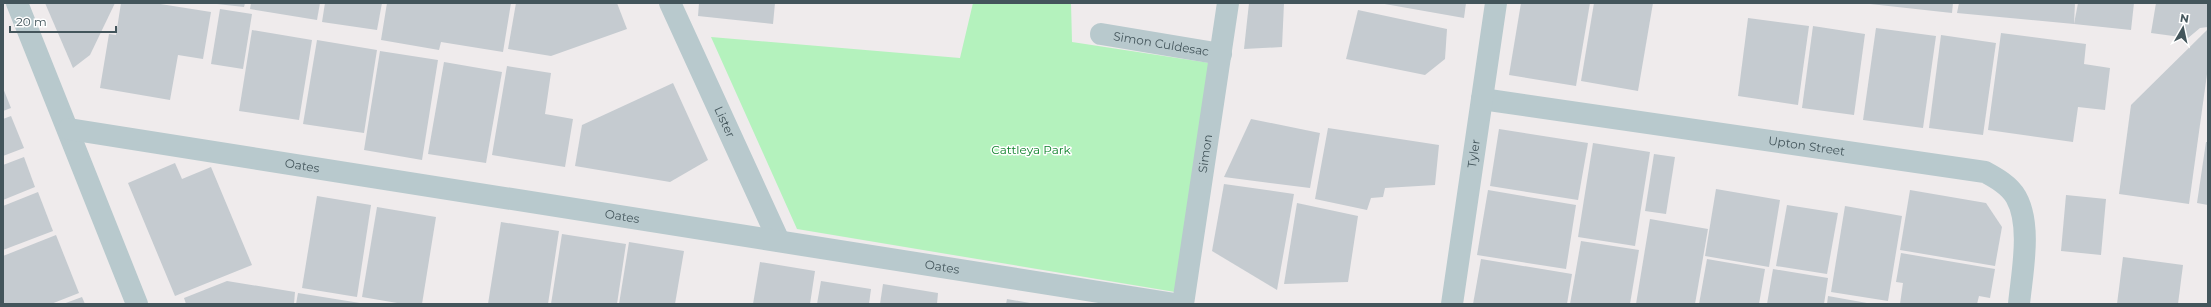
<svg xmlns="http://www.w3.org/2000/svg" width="2211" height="307" viewBox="0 0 2211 307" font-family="Montserrat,sans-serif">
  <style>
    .green { fill: #b4f2bd }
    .building { fill: #c5cbd0 }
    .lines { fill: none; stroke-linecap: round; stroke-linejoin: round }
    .minor { stroke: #b8c9cd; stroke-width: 22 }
    .labels { text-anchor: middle; stroke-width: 3; stroke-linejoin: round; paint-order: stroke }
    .street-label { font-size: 12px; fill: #43555b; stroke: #fff }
    .park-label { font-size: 12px; fill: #0e822b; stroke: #fff }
  </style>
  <rect width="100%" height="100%" fill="#efebec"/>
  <polygon class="green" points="973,3 1071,3 1072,42 1210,63 1175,292 797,229 711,37 960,58"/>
  <g class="building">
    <polygon points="45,3 115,3 90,55 73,68"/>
    <polygon points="121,3 154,3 211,12 203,59 178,55 170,100 100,88 109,34 116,35"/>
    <polygon points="208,3 245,3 244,7"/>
    <polygon points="251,3 320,3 317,20 250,9"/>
    <polygon points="325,3 382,3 377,30 322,22"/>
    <polygon points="387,3 511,3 503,52 441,42 439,50 381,40"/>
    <polygon points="516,3 617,3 627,29 551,56 508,49"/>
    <polygon points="699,3 775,3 773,24 698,16"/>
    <polygon points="1249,3 1284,3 1282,47 1244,49"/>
    <polygon points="1379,3 1466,3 1464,18"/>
    <polygon points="1521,3 1590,3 1576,86 1509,75"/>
    <polygon points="1594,3 1653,3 1638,91 1581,81"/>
    <polygon points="1861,3 1953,3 1952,13"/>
    <polygon points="1959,3 2075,3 2074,24 1957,13"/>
    <polygon points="2078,3 2134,3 2131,30 2074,24"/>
    <polygon points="2156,3 2208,3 2208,27 2200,28 2188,38 2151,33"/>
    <polygon points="220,9 252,14 243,69 211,64"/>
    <polygon points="1358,10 1447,29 1445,59 1425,75 1346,59"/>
    <polygon points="1748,18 1809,26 1798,105 1738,96"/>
    <polygon points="1813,26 1865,34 1854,115 1802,108"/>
    <polygon points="1876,28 1936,36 1923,128 1863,120"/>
    <polygon points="252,30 312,40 299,120 239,111"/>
    <polygon points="2207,30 2208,67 2189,204 2119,194 2131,105"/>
    <polygon points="2001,33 2086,44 2084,64 2110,68 2105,110 2078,107 2073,142 1988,130"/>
    <polygon points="1941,35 1996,43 1983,135 1929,128"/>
    <polygon points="317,40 377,50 364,133 303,124"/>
    <polygon points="380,51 438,60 422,160 364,150"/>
    <polygon points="444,62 502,72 486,163 428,154"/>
    <polygon points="507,66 551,73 545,114 573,119 565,167 492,155"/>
    <polygon points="673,83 708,160 670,182 575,166 582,125"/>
    <polygon points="3,88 11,108 3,111"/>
    <polygon points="11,116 24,148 3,156 3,119"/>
    <polygon points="1251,119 1320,133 1310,188 1224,177"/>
    <polygon points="1328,128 1439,145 1435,185 1385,188 1383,197 1371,198 1367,210 1315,199"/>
    <polygon points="1499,129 1588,143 1578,200 1490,186"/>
    <polygon points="2206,142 2208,142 2208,205 2197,203"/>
    <polygon points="1593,143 1650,152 1635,246 1578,237"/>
    <polygon points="1654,154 1675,157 1666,214 1645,211"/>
    <polygon points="24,157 35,187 3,200 3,165"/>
    <polygon points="175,163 182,179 211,167 252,265 175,296 128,183"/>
    <polygon points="1224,184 1294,194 1277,290 1212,251"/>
    <polygon points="1716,189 1780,200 1769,267 1705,256"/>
    <polygon points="1488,190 1576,205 1566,269 1477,255"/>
    <polygon points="1910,190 1986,203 2002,227 1995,266 1900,250"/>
    <polygon points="38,192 53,231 3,250 3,206"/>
    <polygon points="2066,195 2106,199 2101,255 2061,251"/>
    <polygon points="317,196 371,205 357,297 302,288"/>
    <polygon points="1297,203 1358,216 1348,282 1284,284"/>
    <polygon points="1787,205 1838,213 1827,274 1776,266"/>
    <polygon points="1845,206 1902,216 1888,301 1831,292"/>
    <polygon points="377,207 436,217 422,304 403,304 362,297"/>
    <polygon points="1650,219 1708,229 1695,304 1636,304"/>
    <polygon points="501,222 559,231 548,304 488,304"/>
    <polygon points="562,234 626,244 617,304 551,304"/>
    <polygon points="56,235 79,293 51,304 3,304 3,256"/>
    <polygon points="1581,241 1639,250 1630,304 1570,304"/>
    <polygon points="629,242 684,251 675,304 619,304"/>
    <polygon points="1901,253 1995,269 1990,298 1979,296 1977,304 1900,304 1903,283 1896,282"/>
    <polygon points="2123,257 2183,265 2178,304 2117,304"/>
    <polygon points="1481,259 1572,274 1567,304 1473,304"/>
    <polygon points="1707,259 1765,269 1759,304 1699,304"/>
    <polygon points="760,262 815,271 810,304 753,304"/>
    <polygon points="1773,269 1828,278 1824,304 1767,304"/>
    <polygon points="227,281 295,292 294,304 186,304 184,298"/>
    <polygon points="821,281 871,289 869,304 817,304"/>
    <polygon points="883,284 938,293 937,304 880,304"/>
    <polygon points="298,293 360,303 360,304 296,304"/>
    <polygon points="1828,296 1867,303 1867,304 1827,304"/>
    <polygon points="82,297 85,304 63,304"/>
    <polygon points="1007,299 1030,303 1030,304 1006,304"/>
  </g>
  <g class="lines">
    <g class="minor">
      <polyline points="17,3 137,304"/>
      <path id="s1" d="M670,3L779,241"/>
      <path id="s2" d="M1101,34L1221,54"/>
      <path id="s3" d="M1482,99L1985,172C1996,178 2009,185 2016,197C2032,225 2022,273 2019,304"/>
      <path id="s4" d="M69,129L1175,304"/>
      <path id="s5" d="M1183,304L1228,3"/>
      <path id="s6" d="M1452,304L1496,3"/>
    </g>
  </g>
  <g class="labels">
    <g class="street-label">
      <text dy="4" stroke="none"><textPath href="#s2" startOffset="61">Simon Culdesac</textPath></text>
      <text dy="4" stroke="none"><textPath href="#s1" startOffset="131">Lister</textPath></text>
      <text dy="4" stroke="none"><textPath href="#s3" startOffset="328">Upton Street</textPath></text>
      <text dy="4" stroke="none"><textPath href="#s5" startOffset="152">Simon</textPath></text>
      <text dy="4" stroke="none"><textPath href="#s6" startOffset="152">Tyler</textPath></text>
      <text dy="4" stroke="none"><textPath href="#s4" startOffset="236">Oates</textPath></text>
      <text dy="4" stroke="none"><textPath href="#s4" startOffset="560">Oates</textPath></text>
      <text dy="4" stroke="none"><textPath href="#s4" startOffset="884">Oates</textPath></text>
    </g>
    <g class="park-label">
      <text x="1031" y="154">Cattleya Park</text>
    </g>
  </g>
  <rect width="2211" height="307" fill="none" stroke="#43555b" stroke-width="8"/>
  <g transform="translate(2183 28) rotate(9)" stroke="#ffffff" stroke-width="3" paint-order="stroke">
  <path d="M0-3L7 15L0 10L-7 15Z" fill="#43555b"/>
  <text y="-6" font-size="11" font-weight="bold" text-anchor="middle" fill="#43555b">N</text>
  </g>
  <path d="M10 26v6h106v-6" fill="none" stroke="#43555b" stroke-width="2"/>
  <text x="16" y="26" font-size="12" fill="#43555b" stroke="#ffffff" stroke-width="3" paint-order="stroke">20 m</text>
</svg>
